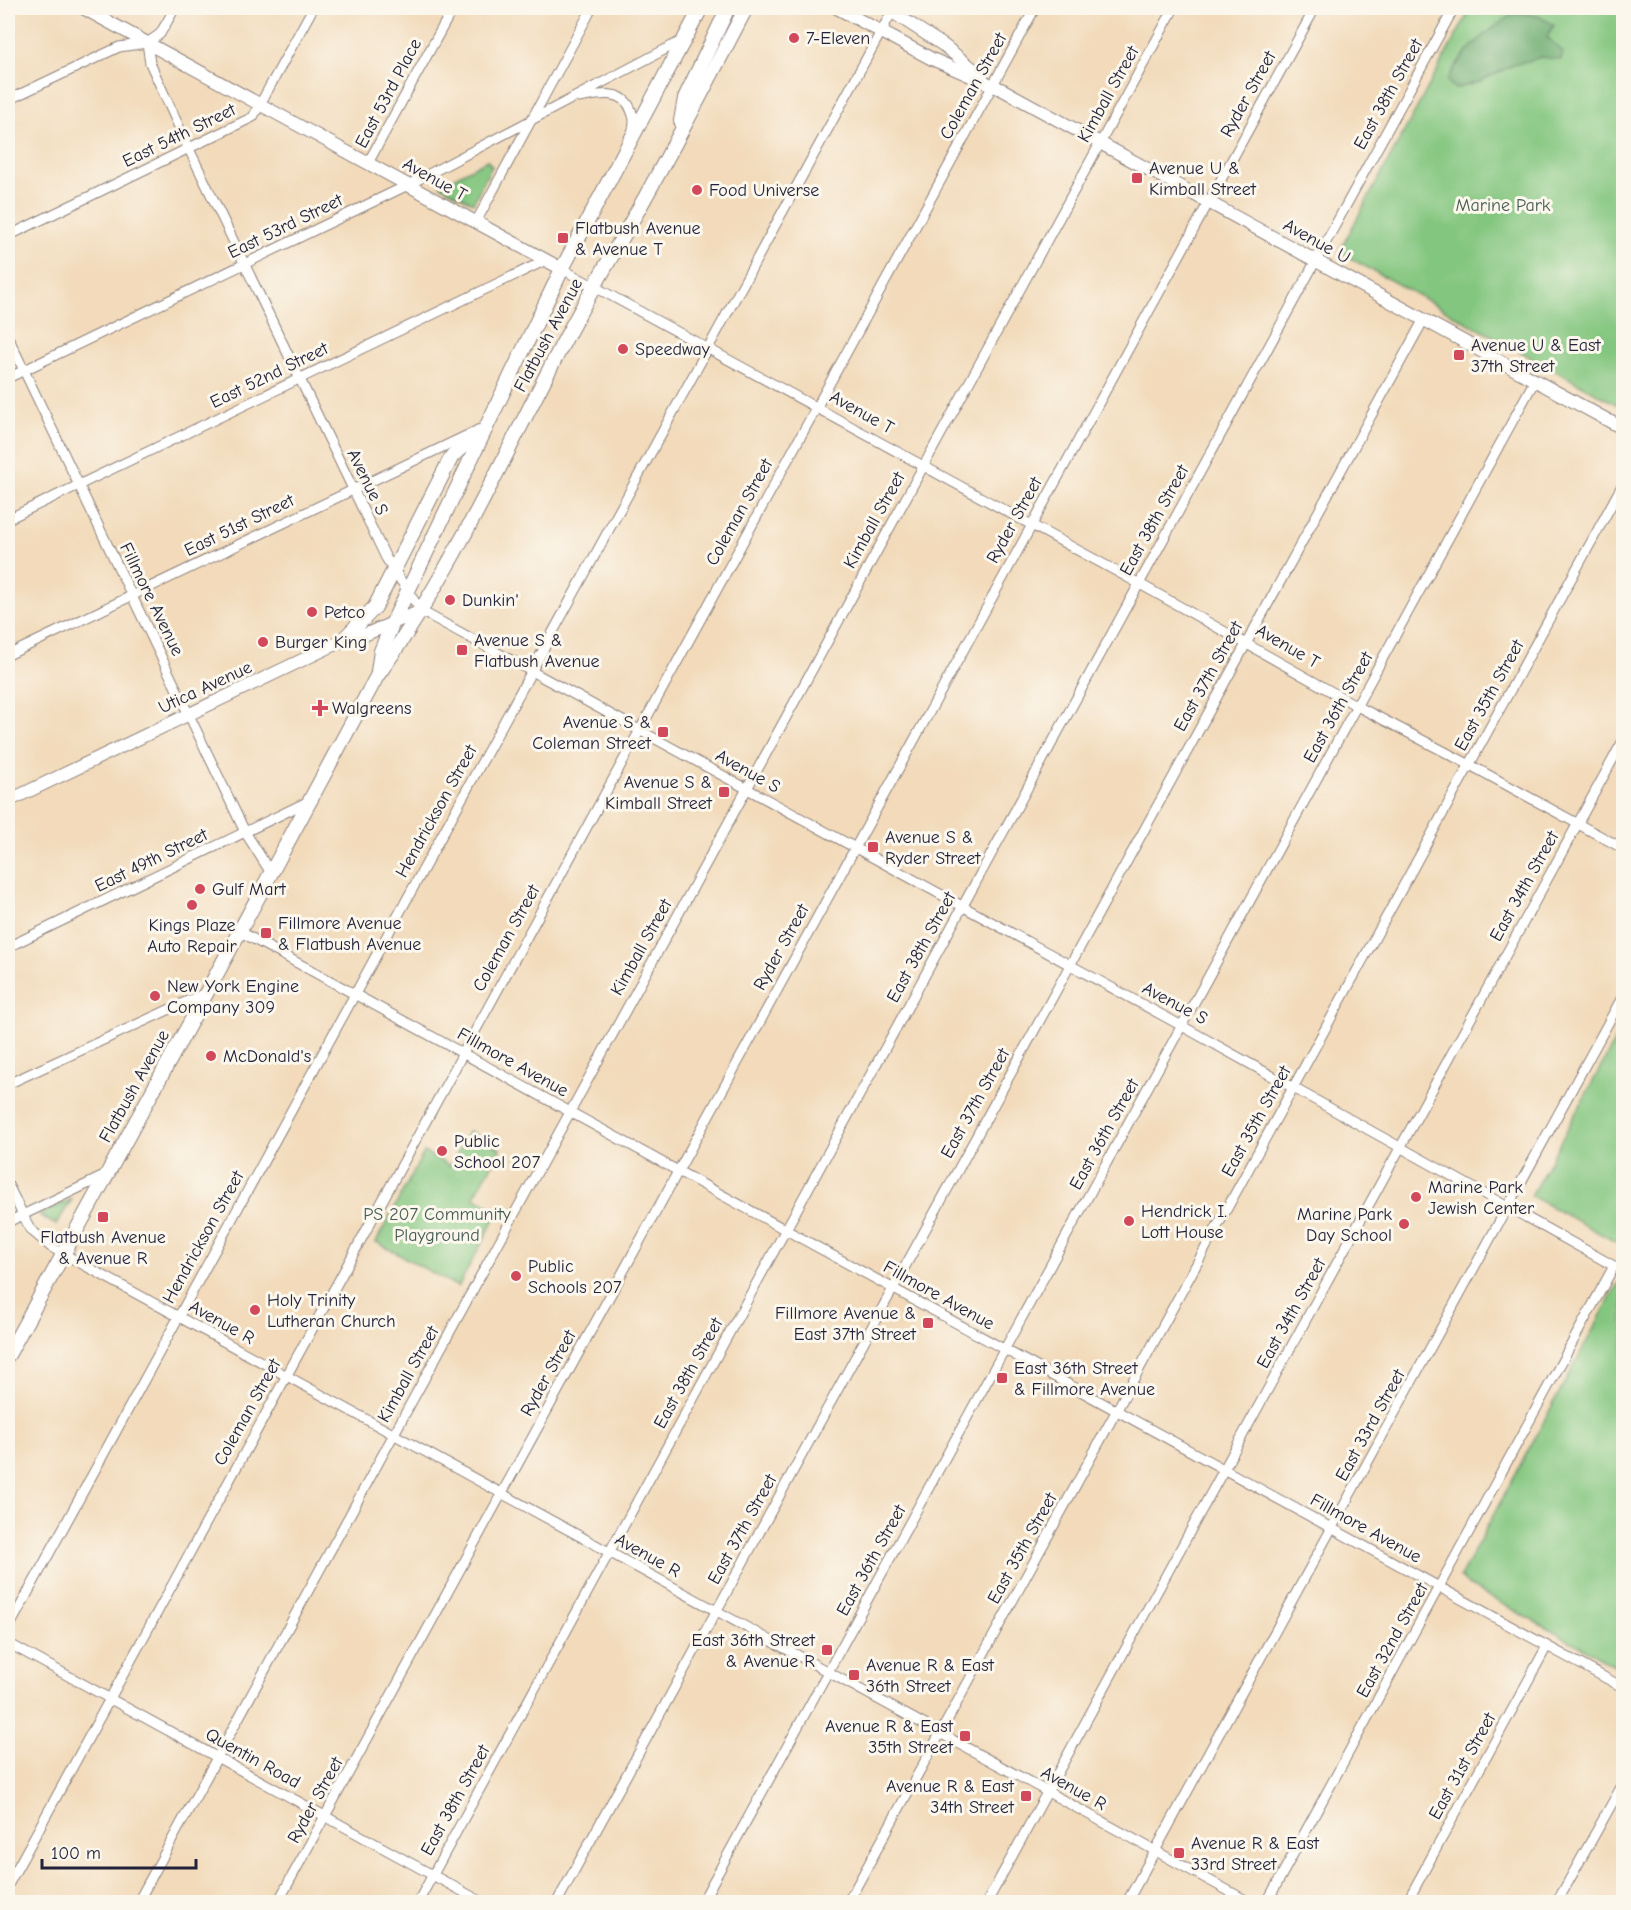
<svg xmlns="http://www.w3.org/2000/svg" width="1631" height="1910" viewBox="0 0 1631 1910" font-family="'Comic Neue',sans-serif">
  <style>
    .green { fill: #83c67f; stroke: #52745d; stroke-width: 1.5 }
    .forest { fill: #6aab6e; stroke: #466654; stroke-width: 1.5 }
    .lines { fill: none; stroke-linecap: round; stroke-linejoin: round }
    .street-casing { stroke: #8a7e7a; stroke-width: 11 }
    .secondary-casing { stroke: #8a7e7a; stroke-width: 14 }
    .primary-casing { stroke: #8a7e7a; stroke-width: 16 }
    .street { stroke: #fff; stroke-width: 9 }
    .secondary { stroke: #fff; stroke-width: 12 }
    .primary { stroke: #fff; stroke-width: 14 }
    .poi-dot { fill: #d1495b; stroke: #fbf7ec; stroke-width: 2 }
    .labels { text-anchor: middle; stroke-width: 6; stroke-linejoin: round; paint-order: stroke }
    .poi-label { font-size: 18px; fill: #22223b; stroke: #fbf7ec; text-anchor: start }
    .street-label { font-size: 18px; fill: #22223b; stroke: #fbf7ec }
    .park-label { font-size: 18px; fill: #445b53; stroke: #fbf7ec }
  </style>
  <rect width="100%" height="100%" fill="#fbf7ec"/>
  <filter id="ink" filterUnits="userSpaceOnUse"><feTurbulence type="fractalNoise" baseFrequency=".0167" numOctaves="2"/><feDisplacementMap in="SourceGraphic" scale="12" xChannelSelector="R" yChannelSelector="G"/><feConvolveMatrix kernelMatrix="1 2 1 2 8 2 1 2 1" color-interpolation-filters="sRGB"/></filter>
  <filter id="wash" filterUnits="userSpaceOnUse"><feTurbulence type="fractalNoise" baseFrequency=".008" numOctaves="4" result="noise"/><feDisplacementMap in="SourceGraphic" scale="24" xChannelSelector="R" yChannelSelector="G"/><feGaussianBlur stdDeviation="1.35" result="paint"/><feColorMatrix in="noise" values="0 0 0 0 0 0 0 0 0 0 0 0 0 0 0 0 0 1.4 0 .05"/><feComposite in="paint" operator="in"/></filter>
  <g filter="url(#wash)">
    <rect width="100%" height="100%" fill="#f2daba"/>
    <g class="green">
      <polygon points="1471,8 1623,8 1623,408 1339,252"/>
      <polygon points="487,160 492,166 473,203 440,185"/>
      <polygon points="1623,1026 1623,1246 1531,1196"/>
      <polygon points="469,1131 501,1149 474,1197 499,1211 458,1287 376,1242 424,1152 450,1166"/>
      <polygon points="72,1199 56,1225 39,1215"/>
      <polygon points="1623,1274 1624,1670 1623,1670 1468,1585 1460,1577"/>
    </g>
    <path class="forest" d="M1515,12L1538,16L1554,25L1547,37L1563,52L1561,60L1542,57L1513,65L1479,82L1455,89L1447,81C1462,50 1487,32 1515,12Z"/>
  </g>
  <g filter="url(#ink)">
    <g class="lines">
      <defs>
        <g id="street">
          <polyline points="147,43 150,63 189,149 353,489 386,558 421,611 1182,1026 1614,1266 1267,1902"/>
          <path d="M579,98C598,95 623,88 631,110C634,117 635,121 633,129"/>
          <polyline points="8,100 119,47 147,43 160,34 175,8"/>
          <polyline points="368,163 453,8"/>
          <polyline points="476,222 592,8"/>
          <polyline points="8,236 253,117 313,8"/>
          <polyline points="562,269 1138,583 1357,706 1470,765 1624,849"/>
          <polyline points="8,337 245,832 271,873"/>
          <polyline points="8,378 408,185 683,40"/>
          <polyline points="8,519 544,261"/>
          <polyline points="8,655 474,432"/>
          <polyline points="239,931 1624,1688"/>
          <polyline points="8,947 309,801"/>
          <polyline points="8,1084 207,992"/>
          <polyline points="8,1185 30,1229 51,1247 1249,1902"/>
          <polyline points="8,1222 106,1175"/>
          <polyline points="8,1629 894,8"/>
          <polyline points="8,1643 482,1902"/>
          <polyline points="8,1885 1035,8"/>
          <polyline points="138,1902 1174,8"/>
          <polyline points="278,1902 1315,8"/>
          <polyline points="418,1902 1454,8"/>
          <polyline points="557,1902 1424,319"/>
          <polyline points="702,1902 1535,380"/>
          <polyline points="848,1902 1624,482"/>
          <polyline points="987,1902 1624,739"/>
          <polyline points="1127,1902 1624,994"/>
          <polyline points="1407,1902 1547,1646"/>
          <polyline points="1557,1902 1624,1782"/>
        </g>
        <g id="secondary">
          <polyline points="83,8 562,269"/>
          <polyline points="837,8 932,59 1003,90 1624,429"/>
          <polyline points="886,8 943,45 982,76"/>
          <polyline points="8,801 342,641 357,638 421,611"/>
        </g>
        <g id="primary">
          <polyline points="681,121 685,98 728,8"/>
          <polyline points="342,641 375,607 452,456 479,432"/>
          <polyline points="378,671 381,651 393,622 562,269 701,8"/>
          <path d="M8,1355L207,992L377,676C449,577 500,464 557,355C586,297 621,242 652,185C685,126 715,67 746,8"/>
        </g>
      </defs>
      <use href="#street" class="street-casing"/>
      <use href="#secondary" class="secondary-casing"/>
      <use href="#primary" class="primary-casing"/>
      <use href="#street" class="street"/>
      <use href="#secondary" class="secondary"/>
      <use href="#primary" class="primary"/>
    </g>
  </g>
  <g class="poi-dot">
    <circle cx="794" cy="38" r="6"/>
    <rect x="1131" y="172" width="12" height="12" rx="3"/>
    <circle cx="697" cy="190" r="6"/>
    <rect x="557" y="232" width="12" height="12" rx="3"/>
    <circle cx="623" cy="349" r="6"/>
    <rect x="1453" y="349" width="12" height="12" rx="3"/>
    <circle cx="450" cy="600" r="6"/>
    <circle cx="312" cy="612" r="6"/>
    <circle cx="263" cy="642" r="6"/>
    <rect x="456" y="644" width="12" height="12" rx="3"/>
    <path d="M317 699h6v6h6v6h-6v6h-6v-6h-6v-6h6z"/>
    <rect x="657" y="726" width="12" height="12" rx="3"/>
    <rect x="718" y="786" width="12" height="12" rx="3"/>
    <rect x="867" y="841" width="12" height="12" rx="3"/>
    <circle cx="200" cy="889" r="6"/>
    <circle cx="192" cy="905" r="6"/>
    <rect x="260" y="927" width="12" height="12" rx="3"/>
    <circle cx="155" cy="996" r="6"/>
    <circle cx="211" cy="1056" r="6"/>
    <circle cx="442" cy="1151" r="6"/>
    <circle cx="1416" cy="1197" r="6"/>
    <rect x="97" y="1211" width="12" height="12" rx="3"/>
    <circle cx="1129" cy="1221" r="6"/>
    <circle cx="1404" cy="1224" r="6"/>
    <circle cx="516" cy="1276" r="6"/>
    <circle cx="255" cy="1310" r="6"/>
    <rect x="922" y="1317" width="12" height="12" rx="3"/>
    <rect x="996" y="1372" width="12" height="12" rx="3"/>
    <rect x="821" y="1644" width="12" height="12" rx="3"/>
    <rect x="848" y="1669" width="12" height="12" rx="3"/>
    <rect x="959" y="1730" width="12" height="12" rx="3"/>
    <rect x="1020" y="1790" width="12" height="12" rx="3"/>
    <rect x="1173" y="1847" width="12" height="12" rx="3"/>
  </g>
  <g class="labels">
    <g class="poi-label">
      <text x="806" y="44">7-Eleven</text>
      <text x="1149" y="174">Avenue U &amp;<tspan x="1149" dy="21">Kimball Street</tspan></text>
      <text x="709" y="196">Food Universe</text>
      <text x="575" y="234">Flatbush Avenue<tspan x="575" dy="21">&amp; Avenue T</tspan></text>
      <text x="1471" y="351">Avenue U &amp; East<tspan x="1471" dy="21">37th Street</tspan></text>
      <text x="635" y="355">Speedway</text>
      <text x="462" y="606">Dunkin'</text>
      <text x="324" y="618">Petco</text>
      <text x="474" y="646">Avenue S &amp;<tspan x="474" dy="21">Flatbush Avenue</tspan></text>
      <text x="275" y="648">Burger King</text>
      <text x="332" y="714">Walgreens</text>
      <text x="651" y="728" text-anchor="end">Avenue S &amp;<tspan x="651" dy="21">Coleman Street</tspan></text>
      <text x="712" y="788" text-anchor="end">Avenue S &amp;<tspan x="712" dy="21">Kimball Street</tspan></text>
      <text x="885" y="843">Avenue S &amp;<tspan x="885" dy="21">Ryder Street</tspan></text>
      <text x="212" y="895">Gulf Mart</text>
      <text x="278" y="929">Fillmore Avenue<tspan x="278" dy="21">&amp; Flatbush Avenue</tspan></text>
      <text x="192" y="931" text-anchor="middle">Kings Plaze<tspan x="192" dy="21">Auto Repair</tspan></text>
      <text x="167" y="992">New York Engine<tspan x="167" dy="21">Company 309</tspan></text>
      <text x="223" y="1062">McDonald's</text>
      <text x="454" y="1147">Public<tspan x="454" dy="21">School 207</tspan></text>
      <text x="1428" y="1193">Marine Park<tspan x="1428" dy="21">Jewish Center</tspan></text>
      <text x="1141" y="1217">Hendrick I.<tspan x="1141" dy="21">Lott House</tspan></text>
      <text x="1392" y="1220" text-anchor="end">Marine Park<tspan x="1392" dy="21">Day School</tspan></text>
      <text x="103" y="1243" text-anchor="middle">Flatbush Avenue<tspan x="103" dy="21">&amp; Avenue R</tspan></text>
      <text x="528" y="1272">Public<tspan x="528" dy="21">Schools 207</tspan></text>
      <text x="267" y="1306">Holy Trinity<tspan x="267" dy="21">Lutheran Church</tspan></text>
      <text x="916" y="1319" text-anchor="end">Fillmore Avenue &amp;<tspan x="916" dy="21">East 37th Street</tspan></text>
      <text x="1014" y="1374">East 36th Street<tspan x="1014" dy="21">&amp; Fillmore Avenue</tspan></text>
      <text x="815" y="1646" text-anchor="end">East 36th Street<tspan x="815" dy="21">&amp; Avenue R</tspan></text>
      <text x="866" y="1671">Avenue R &amp; East<tspan x="866" dy="21">36th Street</tspan></text>
      <text x="953" y="1732" text-anchor="end">Avenue R &amp; East<tspan x="953" dy="21">35th Street</tspan></text>
      <text x="1014" y="1792" text-anchor="end">Avenue R &amp; East<tspan x="1014" dy="21">34th Street</tspan></text>
      <text x="1191" y="1849">Avenue R &amp; East<tspan x="1191" dy="21">33rd Street</tspan></text>
    </g>
    <g class="street-label">
      <text transform="translate(973 86) rotate(-61)" y="6">Coleman Street</text>
      <text transform="translate(388 93) rotate(-62)" y="6">East 53rd Place</text>
      <text transform="translate(1108 94) rotate(-61)" y="6">Kimball Street</text>
      <text transform="translate(1248 94) rotate(-61)" y="6">Ryder Street</text>
      <text transform="translate(1388 94) rotate(-61)" y="6">East 38th Street</text>
      <text transform="translate(179 135) rotate(-26)" y="6">East 54th Street</text>
      <text transform="translate(435 179) rotate(29)" y="6">Avenue T</text>
      <text transform="translate(285 226) rotate(-26)" y="6">East 53rd Street</text>
      <text transform="translate(1317 241) rotate(29)" y="6">Avenue U</text>
      <text transform="translate(548 335) rotate(-62)" y="6">Flatbush Avenue</text>
      <text transform="translate(269 375) rotate(-26)" y="6">East 52nd Street</text>
      <text transform="translate(862 412) rotate(29)" y="6">Avenue T</text>
      <text transform="translate(368 482) rotate(64)" y="6">Avenue S</text>
      <text transform="translate(739 512) rotate(-61)" y="6">Coleman Street</text>
      <text transform="translate(874 520) rotate(-61)" y="6">Kimball Street</text>
      <text transform="translate(1014 520) rotate(-61)" y="6">Ryder Street</text>
      <text transform="translate(1154 520) rotate(-61)" y="6">East 38th Street</text>
      <text transform="translate(239 525) rotate(-26)" y="6">East 51st Street</text>
      <text transform="translate(152 599) rotate(64)" y="6">Fillmore Avenue</text>
      <text transform="translate(1288 646) rotate(30)" y="6">Avenue T</text>
      <text transform="translate(1208 676) rotate(-61)" y="6">East 37th Street</text>
      <text transform="translate(205 687) rotate(-25)" y="6">Utica Avenue</text>
      <text transform="translate(1489 695) rotate(-61)" y="6">East 35th Street</text>
      <text transform="translate(1338 707) rotate(-61)" y="6">East 36th Street</text>
      <text transform="translate(748 771) rotate(29)" y="6">Avenue S</text>
      <text transform="translate(436 811) rotate(-61)" y="6">Hendrickson Street</text>
      <text transform="translate(151 860) rotate(-26)" y="6">East 49th Street</text>
      <text transform="translate(1524 886) rotate(-61)" y="6">East 34th Street</text>
      <text transform="translate(506 938) rotate(-61)" y="6">Coleman Street</text>
      <text transform="translate(641 947) rotate(-61)" y="6">Kimball Street</text>
      <text transform="translate(781 947) rotate(-61)" y="6">Ryder Street</text>
      <text transform="translate(921 947) rotate(-61)" y="6">East 38th Street</text>
      <text transform="translate(1175 1003) rotate(28)" y="6">Avenue S</text>
      <text transform="translate(513 1062) rotate(29)" y="6">Fillmore Avenue</text>
      <text transform="translate(134 1086) rotate(-61)" y="6">Flatbush Avenue</text>
      <text transform="translate(975 1103) rotate(-61)" y="6">East 37th Street</text>
      <text transform="translate(1256 1121) rotate(-61)" y="6">East 35th Street</text>
      <text transform="translate(1104 1134) rotate(-61)" y="6">East 36th Street</text>
      <text transform="translate(203 1237) rotate(-61)" y="6">Hendrickson Street</text>
      <text transform="translate(939 1295) rotate(29)" y="6">Fillmore Avenue</text>
      <text transform="translate(1291 1313) rotate(-61)" y="6">East 34th Street</text>
      <text transform="translate(222 1322) rotate(29)" y="6">Avenue R</text>
      <text transform="translate(548 1373) rotate(-61)" y="6">Ryder Street</text>
      <text transform="translate(688 1373) rotate(-61)" y="6">East 38th Street</text>
      <text transform="translate(408 1374) rotate(-61)" y="6">Kimball Street</text>
      <text transform="translate(247 1412) rotate(-61)" y="6">Coleman Street</text>
      <text transform="translate(1370 1425) rotate(-61)" y="6">East 33rd Street</text>
      <text transform="translate(1366 1528) rotate(29)" y="6">Fillmore Avenue</text>
      <text transform="translate(742 1529) rotate(-61)" y="6">East 37th Street</text>
      <text transform="translate(1022 1548) rotate(-61)" y="6">East 35th Street</text>
      <text transform="translate(648 1555) rotate(29)" y="6">Avenue R</text>
      <text transform="translate(871 1560) rotate(-61)" y="6">East 36th Street</text>
      <text transform="translate(1392 1640) rotate(-61)" y="6">East 32nd Street</text>
      <text transform="translate(253 1758) rotate(29)" y="6">Quentin Road</text>
      <text transform="translate(1462 1766) rotate(-61)" y="6">East 31st Street</text>
      <text transform="translate(1074 1788) rotate(29)" y="6">Avenue R</text>
      <text transform="translate(315 1800) rotate(-61)" y="6">Ryder Street</text>
      <text transform="translate(455 1800) rotate(-61)" y="6">East 38th Street</text>
    </g>
    <g class="park-label">
      <text x="1503" y="211">Marine Park</text>
      <text x="437" y="1220">PS 207 Community<tspan x="437" dy="21">Playground</tspan></text>
    </g>
  </g>
  <rect width="1631" height="1910" fill="none" stroke="#fbf7ec" stroke-width="30"/>
  <path d="M42 1859v9h154v-9" fill="none" stroke="#22223b" stroke-width="3"/>
  <text x="51" y="1859" font-size="18" fill="#22223b" stroke="#fbf7ec" stroke-width="4.5" paint-order="stroke">100 m</text>
</svg>
